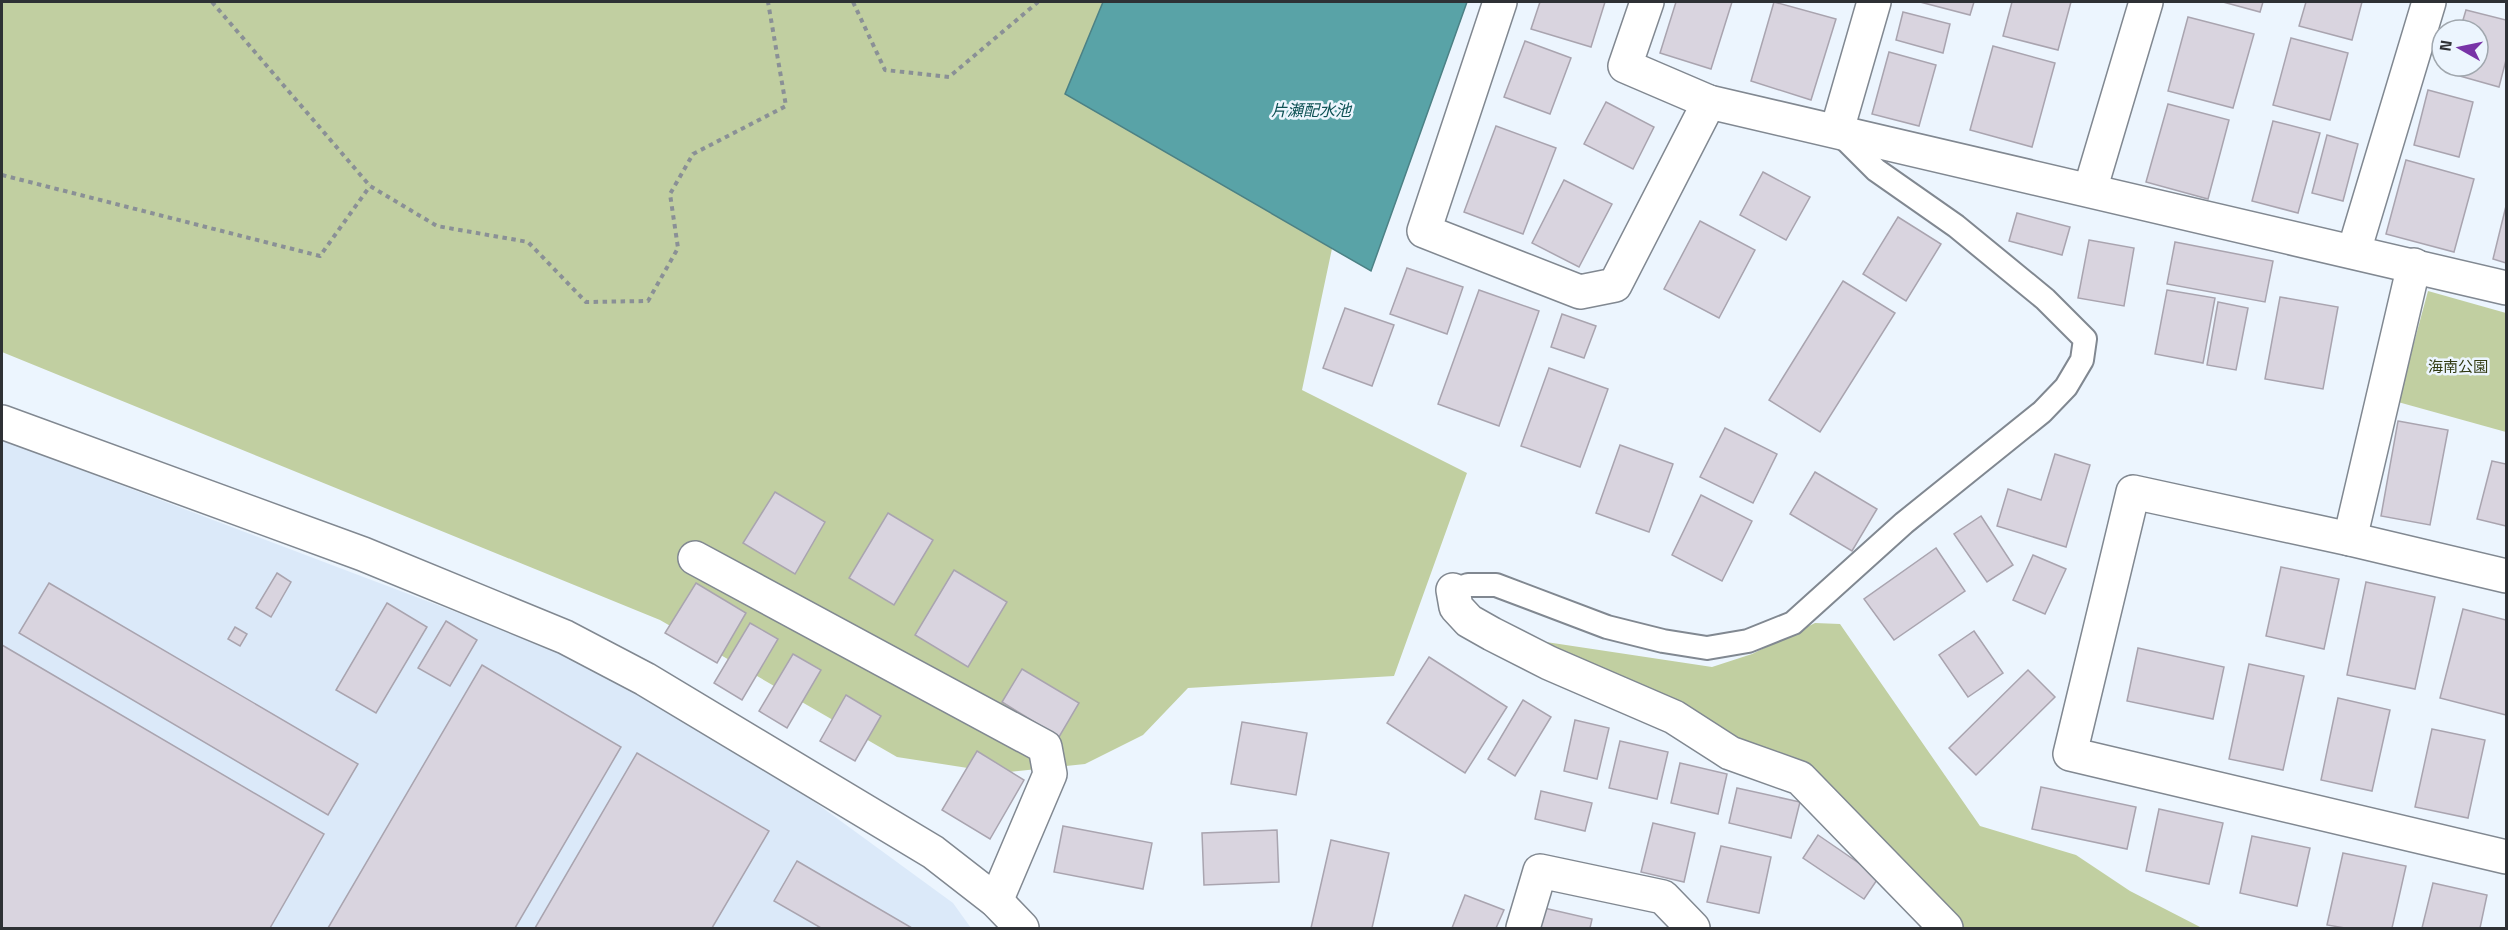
<svg xmlns="http://www.w3.org/2000/svg" width="2508" height="930" viewBox="0 0 2508 930" font-family="'Titillium Web','Noto Sans JP',sans-serif">
  <style>
    .built { fill: #dbe9f9 }
    .green { fill: #c1cfa1 }
    .water { fill: #59a3a7; stroke: #4c8185; stroke-width: 1.5 }
    .building { fill: #d9d4df; stroke: #a9a4af; stroke-width: 1.5 }
    .lines { fill: none; stroke-linecap: round; stroke-linejoin: round }
    .service-casing { stroke: #818891; stroke-width: 26 }
    .minor-casing { stroke: #818891; stroke-width: 36 }
    .tertiary-casing { stroke: #818891; stroke-width: 36 }
    .path { stroke: #8a9096; stroke-width: 4; stroke-dasharray: 4.5 4.5; stroke-linecap: butt }
    .service { stroke: #fff; stroke-width: 22 }
    .minor { stroke: #fff; stroke-width: 33 }
    .tertiary { stroke: #fff; stroke-width: 33 }
    .labels { text-anchor: middle; stroke-width: 5; stroke-linejoin: round; paint-order: stroke }
    .park-label { font-size: 15px; fill: #323b13; stroke: #ecf5fe }
    .water-label { font-size: 16px; font-style: italic; fill: #0c5053; stroke: #ecf5fe }
  </style>
  <rect width="100%" height="100%" fill="#ecf5fe"/>
  <polygon class="built" points="2,440 588,662 801,792 953,903 971,928 2,928"/>
  <g class="green">
    <polygon points="2,2 1105,2 1337,225 1302,390 1467,473 1394,676 1188,688 1143,735 1085,764 1000,773 897,757 660,620 2,352"/>
    <polygon points="2428,291 2506,313 2506,432 2398,402"/>
    <polygon points="1815,623 1840,624 1980,826 2076,855 2130,891 2202,928 1964,928 1822,779 1557,663 1546,642 1712,667 1752,654"/>
  </g>
  <polygon class="water" points="1103,2 1467,2 1371,271 1065,94"/>
  <g class="building">
    <polygon points="1540,2 1605,2 1591,47 1531,29"/>
    <polygon points="1676,2 1732,2 1711,69 1660,53"/>
    <polygon points="1774,2 1836,19 1811,100 1751,81"/>
    <polygon points="1920,2 1974,2 1970,15"/>
    <polygon points="2012,2 2071,2 2058,50 2003,36"/>
    <polygon points="2223,2 2263,2 2260,12"/>
    <polygon points="2306,2 2362,2 2352,40 2299,26"/>
    <polygon points="2466,10 2506,20 2506,60 2499,87 2449,73 2451,66 2478,66 2478,30 2460,30"/>
    <polygon points="1903,12 1950,24 1943,53 1896,40"/>
    <polygon points="2188,17 2254,34 2233,108 2168,91"/>
    <polygon points="2291,38 2348,53 2330,120 2273,105"/>
    <polygon points="1525,41 1571,58 1550,114 1504,97"/>
    <polygon points="1993,46 2055,63 2032,147 1970,130"/>
    <polygon points="1889,52 1936,65 1919,126 1872,114"/>
    <polygon points="2428,90 2473,102 2459,157 2414,145"/>
    <polygon points="1606,102 1654,127 1633,169 1584,144"/>
    <polygon points="2168,104 2229,120 2208,199 2146,182"/>
    <polygon points="2273,121 2320,133 2298,213 2252,201"/>
    <polygon points="1496,126 1556,148 1523,234 1464,212"/>
    <polygon points="2327,135 2358,144 2343,201 2312,193"/>
    <polygon points="2406,160 2474,179 2454,252 2386,234"/>
    <polygon points="1763,172 1810,197 1786,240 1740,215"/>
    <polygon points="1564,180 1612,204 1579,267 1532,243"/>
    <polygon points="2506,206 2506,263 2493,259"/>
    <polygon points="2017,213 2070,227 2062,255 2009,241"/>
    <polygon points="1898,217 1941,244 1906,301 1863,274"/>
    <polygon points="1700,221 1755,250 1719,318 1664,289"/>
    <polygon points="2089,240 2134,248 2124,306 2078,298"/>
    <polygon points="2175,242 2273,261 2265,302 2167,284"/>
    <polygon points="1407,268 1463,287 1447,334 1390,314"/>
    <polygon points="1843,281 1895,313 1820,432 1769,400"/>
    <polygon points="1479,290 1539,311 1499,426 1438,404"/>
    <polygon points="2167,290 2215,298 2203,363 2155,354"/>
    <polygon points="2280,297 2338,307 2323,389 2265,379"/>
    <polygon points="2218,302 2248,308 2236,370 2207,365"/>
    <polygon points="1345,308 1394,325 1372,386 1323,368"/>
    <polygon points="1562,314 1596,326 1584,358 1551,347"/>
    <polygon points="1549,368 1608,389 1580,467 1521,446"/>
    <polygon points="2398,421 2448,430 2430,525 2381,516"/>
    <polygon points="1725,428 1777,454 1753,503 1700,477"/>
    <polygon points="1620,445 1673,464 1649,532 1596,513"/>
    <polygon points="2055,454 2090,465 2066,547 1997,526 2008,489 2041,500"/>
    <polygon points="2492,461 2506,464 2506,526 2477,519"/>
    <polygon points="1815,472 1877,509 1852,551 1790,514"/>
    <polygon points="775,492 825,522 795,574 743,543"/>
    <polygon points="1701,495 1752,521 1722,581 1672,555"/>
    <polygon points="888,513 933,540 894,605 849,578"/>
    <polygon points="1981,516 2013,565 1987,582 1954,534"/>
    <polygon points="1936,548 1965,591 1894,640 1864,599"/>
    <polygon points="2033,555 2066,569 2045,614 2013,600"/>
    <polygon points="2281,567 2339,579 2324,649 2266,636"/>
    <polygon points="954,570 1007,602 968,667 915,635"/>
    <polygon points="277,573 291,582 271,617 256,608"/>
    <polygon points="2366,582 2435,597 2415,689 2347,675"/>
    <polygon points="49,583 358,764 328,815 19,633"/>
    <polygon points="696,583 746,613 717,663 665,633"/>
    <polygon points="387,603 427,627 376,713 336,690"/>
    <polygon points="2463,609 2506,620 2506,715 2440,698"/>
    <polygon points="446,621 477,640 450,686 418,668"/>
    <polygon points="750,623 778,639 742,700 714,683"/>
    <polygon points="235,627 247,634 240,646 228,639"/>
    <polygon points="1974,631 2003,673 1968,697 1939,655"/>
    <polygon points="2,645 324,834 270,928 2,928"/>
    <polygon points="2138,648 2224,667 2213,719 2127,701"/>
    <polygon points="793,654 821,670 787,728 759,711"/>
    <polygon points="1429,657 1507,707 1465,773 1387,723"/>
    <polygon points="2249,664 2304,676 2283,770 2229,759"/>
    <polygon points="482,665 621,747 515,928 328,928"/>
    <polygon points="1022,669 1079,703 1059,737 1002,702"/>
    <polygon points="2028,670 2055,697 1976,775 1949,748"/>
    <polygon points="846,695 881,716 855,761 820,741"/>
    <polygon points="2338,698 2390,710 2372,791 2321,780"/>
    <polygon points="1523,700 1551,717 1515,776 1488,759"/>
    <polygon points="1575,720 1609,728 1597,779 1564,771"/>
    <polygon points="1242,722 1307,733 1296,795 1231,784"/>
    <polygon points="2432,729 2485,740 2468,818 2415,807"/>
    <polygon points="1620,741 1668,752 1657,799 1609,788"/>
    <polygon points="977,751 1024,780 990,839 942,810"/>
    <polygon points="637,753 769,831 712,928 535,928"/>
    <polygon points="1680,763 1727,774 1718,814 1671,803"/>
    <polygon points="2041,787 2136,807 2127,849 2032,829"/>
    <polygon points="1737,788 1800,802 1791,838 1729,823"/>
    <polygon points="1541,791 1592,803 1585,831 1535,819"/>
    <polygon points="2159,809 2223,823 2209,884 2146,871"/>
    <polygon points="1653,823 1695,833 1684,882 1641,872"/>
    <polygon points="1063,826 1152,843 1143,889 1054,872"/>
    <polygon points="1277,830 1279,882 1204,885 1202,833"/>
    <polygon points="1818,835 1879,877 1864,899 1803,858"/>
    <polygon points="2252,836 2310,848 2297,906 2240,893"/>
    <polygon points="1331,840 1389,853 1372,928 1311,928"/>
    <polygon points="1721,846 1771,857 1759,913 1707,902"/>
    <polygon points="2343,853 2406,866 2392,928 2345,928 2327,925"/>
    <polygon points="797,861 912,928 821,928 774,901"/>
    <polygon points="2433,883 2487,895 2480,928 2422,928"/>
    <polygon points="1465,895 1504,910 1496,928 1452,928"/>
    <polygon points="1544,908 1592,919 1590,928 1539,928"/>
  </g>
  <g class="lines">
    <defs>
      <polyline id="service" points="1453,590 1468,585 1496,585 1607,627 1663,641 1707,648 1748,641 1793,623 1904,523 2042,412 2066,387 2082,360 2085,339 2045,299 1956,226 1876,170 1840,134"/>
      <g id="minor">
        <polyline points="1500,2 1424,231 1580,292 1615,285 1709,102"/>
        <polyline points="1647,2 1625,66 1709,102 2506,288"/>
        <polyline points="1837,130 1874,2"/>
        <polyline points="2354,251 2429,2"/>
        <polyline points="2350,539 2414,265"/>
        <polyline points="695,558 1045,747 1050,774 996,901"/>
        <polyline points="2506,576 2350,539 2133,492 2070,754 2506,857"/>
        <polyline points="1453,590 1456,607 1469,621 1492,634 1549,663 1674,717 1730,753 1800,778 1946,928"/>
        <polyline points="1523,928 1540,871 1663,897 1693,928"/>
      </g>
      <g id="tertiary">
        <polyline points="2090,190 2146,2"/>
        <polyline points="2,422 363,554 565,637 645,679 933,852 996,901 1022,928"/>
      </g>
    </defs>
    <use href="#service" class="service-casing"/>
    <use href="#minor" class="minor-casing"/>
    <use href="#tertiary" class="tertiary-casing"/>
    <g class="path">
      <polyline points="212,2 370,186 437,226 528,242 586,302 648,301 678,248 670,194 693,154 786,106 768,2"/>
      <polyline points="853,2 885,70 949,77 1038,2"/>
      <polyline points="2,175 320,256 370,186"/>
    </g>
    <use href="#service" class="service"/>
    <use href="#minor" class="minor"/>
    <use href="#tertiary" class="tertiary"/>
  </g>
  <g class="labels">
    <g class="park-label">
      <text x="2458" y="372">海南公園</text>
    </g>
    <g class="water-label">
      <text x="1311" y="116">片瀬配水池</text>
    </g>
  </g>
  <rect width="2508" height="930" fill="none" stroke="#2e3135" stroke-width="6"/>
  <g transform="translate(2460 48) rotate(279)"><circle r="28" fill="#ecf5fe" stroke="#a0a7ae" stroke-width="1.5"/>
  <path d="M0-4.5L10 22L0 15L-10 22Z" fill="#7833a7"/>
  <text y="-9" font-size="16" font-weight="bold" text-anchor="middle" fill="#2e3135">N</text>
  </g>
</svg>
